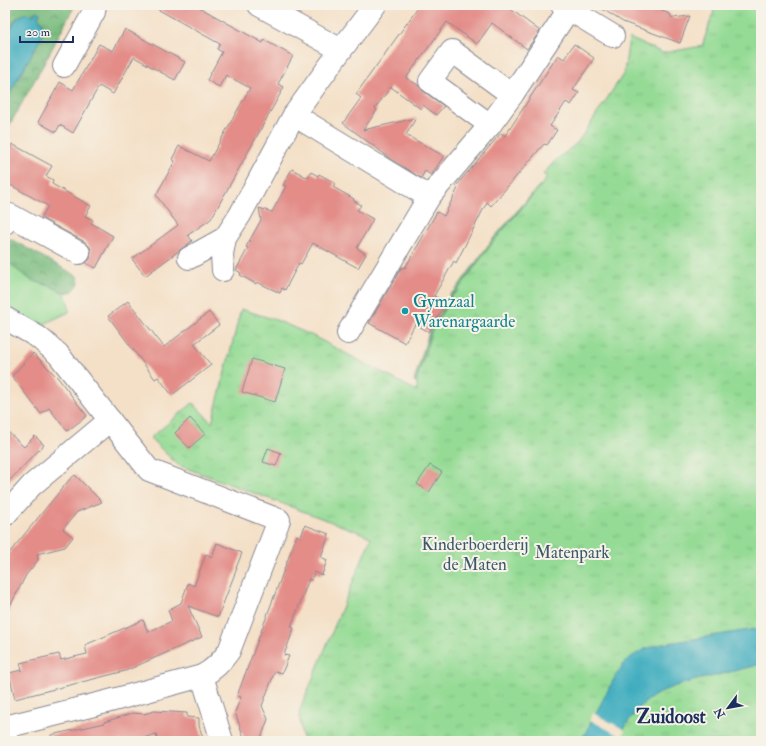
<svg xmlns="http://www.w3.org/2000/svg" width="766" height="746" viewBox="0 0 766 746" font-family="'IM FELL Double Pica',serif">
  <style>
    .green { fill: #95db95; stroke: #58857a }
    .forest { fill: url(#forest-crowns); stroke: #4a756e }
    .park { fill: url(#park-tufts); stroke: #58857a }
    .water { fill: #40adbf; stroke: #2e6e8e }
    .pier { fill: #f4e0c7 }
    .building { fill: #e38c88 }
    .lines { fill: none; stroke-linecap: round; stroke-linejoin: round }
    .minor-casing { stroke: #888892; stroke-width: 24 }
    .minor { stroke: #fff; stroke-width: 22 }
    .culture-dot { fill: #0f9aa8; stroke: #f7f3e8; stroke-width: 1.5 }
    .labels { text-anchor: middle; stroke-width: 4; stroke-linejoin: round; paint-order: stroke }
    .culture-label { font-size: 17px; fill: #0d838f; stroke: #f7f3e8; text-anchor: start }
    .park-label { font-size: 17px; fill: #3a5a6c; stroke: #f7f3e8 }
    .quarter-label { font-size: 19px; font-weight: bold; fill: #1b2f5e; stroke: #f7f3e8 }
  </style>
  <defs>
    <pattern id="forest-crowns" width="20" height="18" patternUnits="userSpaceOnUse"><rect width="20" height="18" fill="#78bb7e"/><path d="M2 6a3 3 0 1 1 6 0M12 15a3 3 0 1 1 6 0" fill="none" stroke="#62986a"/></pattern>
    <pattern id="park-tufts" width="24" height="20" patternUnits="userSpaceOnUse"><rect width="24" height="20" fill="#95db95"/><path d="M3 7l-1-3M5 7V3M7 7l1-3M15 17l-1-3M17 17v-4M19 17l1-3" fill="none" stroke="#80bc83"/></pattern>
  </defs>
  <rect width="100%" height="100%" fill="#f7f3e8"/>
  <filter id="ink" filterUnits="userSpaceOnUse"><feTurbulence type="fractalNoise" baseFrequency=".025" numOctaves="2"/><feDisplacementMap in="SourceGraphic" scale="8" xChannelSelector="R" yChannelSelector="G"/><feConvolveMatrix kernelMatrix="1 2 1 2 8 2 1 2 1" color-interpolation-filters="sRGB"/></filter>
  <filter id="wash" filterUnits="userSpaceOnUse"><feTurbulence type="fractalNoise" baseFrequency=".012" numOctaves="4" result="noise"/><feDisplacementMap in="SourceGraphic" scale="16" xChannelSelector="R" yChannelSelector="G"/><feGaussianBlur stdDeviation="0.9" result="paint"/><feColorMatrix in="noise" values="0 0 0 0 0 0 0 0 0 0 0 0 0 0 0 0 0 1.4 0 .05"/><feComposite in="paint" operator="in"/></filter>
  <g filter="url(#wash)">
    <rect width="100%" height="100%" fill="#f4e0c7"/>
    <polygon class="green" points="5,259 31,280 50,286 65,293 68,302 69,312 40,326 5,307"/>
    <g class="forest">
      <path d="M5,5H75L41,69L5,133V102L43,34C44,27 43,22 38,17L40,13L16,18L5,38Z"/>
      <polygon points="540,185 543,189 426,387 414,381 429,332 450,294 455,291 492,240"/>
      <path d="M5,236L77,276L79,283C71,299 62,291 50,286C44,283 35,283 30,279C21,274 13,266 5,259Z"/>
    </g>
    <polygon class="park" points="716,5 761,5 761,741 303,741 299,712 371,538 364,534 178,465 150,438 193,403 212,423 241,309 276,320 311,335 417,391 417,379 431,333 452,295 456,293 493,242 547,178 543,174 557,159 576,144 585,132 624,73 629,38 663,53 702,46"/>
    <g class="water">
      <polygon points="36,11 40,13 38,17 44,26 43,34 5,102 5,38 18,17 26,13 34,15"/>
      <path d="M761,628V664C742,669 723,674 705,678C659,689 640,697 617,741H581L615,677L623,665L631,657L645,649L662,644Z"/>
    </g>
    <polygon class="pier" points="593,713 625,730 622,737 590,720"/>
    <g id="blocks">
      <g class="building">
        <polygon points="150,5 195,5 263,43 264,40 293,56 278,84 284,87 211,219 188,235 192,241 145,276 132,259 178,225 156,195 175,161 172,159 179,146 209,161 250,88 226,75 219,87 207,80 222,52 217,49 220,44"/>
        <polygon points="420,5 505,5 540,31 527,49 492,23 477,44 447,22 406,78 418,85 423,91 444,106 436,115 423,105 421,109 391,87 375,108 377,110 363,130 416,118 406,135 444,156 431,175 425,171 421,178 387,157 387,156 343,123 361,98 356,94"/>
        <polygon points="596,5 647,5 670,14 672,18 690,16 680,43 623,22"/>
        <polygon points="125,29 185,62 175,80 134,57 113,94 99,86 73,133 60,125 56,132 38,122 60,82 73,90 99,44 113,51"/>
        <polygon points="574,44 594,58 573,90 579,93 571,105 566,102 550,126 557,130 547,145 544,144 491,206 487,202 456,263 454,261 434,296 446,303 429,332 415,324 405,343 369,323 402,267 405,268 437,212 444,216 458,188 456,186 501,133 505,136 558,55 564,59"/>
        <polygon points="12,144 52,166 46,176 53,180 52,184 91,206 85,216 93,220 91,223 113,236 96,268 86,263 90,259 91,252 90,247 85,242 41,218 48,206 5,182 5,158"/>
        <polygon points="292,169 308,178 311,172 318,176 319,174 335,183 333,187 354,199 353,200 361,205 357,210 373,219 357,248 366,254 358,268 313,243 301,264 299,263 285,290 282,288 280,293 257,282 256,284 240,275 241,273 236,270 248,248 246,247 261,220 259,208 272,212 286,186 283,185"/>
        <polygon points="128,301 164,347 209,312 219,325 194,344 211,365 172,395 158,377 155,379 108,316"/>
        <polygon points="33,353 58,378 87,416 67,431 49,408 41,414 12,376"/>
        <polygon points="252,359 285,369 275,402 242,392"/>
        <polygon points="190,418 205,434 189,448 175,433"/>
        <polygon points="5,429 24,447 35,436 44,445 5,485"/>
        <polygon points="268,448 281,453 276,466 263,462"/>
        <polygon points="430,465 442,472 429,492 417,484"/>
        <polygon points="75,475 102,502 77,512 63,529 73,537 65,547 37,554 38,560 26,575 5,616 5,558 69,480"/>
        <polygon points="305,525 329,534 321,557 327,560 322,575 314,572 312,580 309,579 291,627 294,628 284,655 289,656 282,673 275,671 262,706 268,719 260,741 245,741 235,712 241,697 237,696 297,535 301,537"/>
        <polygon points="217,543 242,553 236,568 237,568 218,617 188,606 202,637 125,671 15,699 9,673 22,670 20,663 59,654 61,660 87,654 85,645 143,620 148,632 172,621 168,610 181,603 188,583 194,586 206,554 212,557"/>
        <polygon points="154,711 187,713 187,717 199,718 199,726 204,741 156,741 157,734 133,741 51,741 51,735 105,723 104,722 133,713 144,714"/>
      </g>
    </g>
  </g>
  <g filter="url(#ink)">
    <use href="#blocks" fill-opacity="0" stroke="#888892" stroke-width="1"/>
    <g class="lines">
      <defs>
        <g id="minor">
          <polyline points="259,5 341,50 375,5"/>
          <polyline points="562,5 613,36"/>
          <polyline points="64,66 94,12 95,5"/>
          <polyline points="294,115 429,197"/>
          <polyline points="490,125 430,81 452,51 512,95"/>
          <polyline points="5,223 10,215 79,253"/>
          <polyline points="189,258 225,238"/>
          <polyline points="223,270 222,254 225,238 240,215 294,115 341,50"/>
          <path d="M5,318L38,337L58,354L149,470L279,520L229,651C221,662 214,670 202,676L222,741"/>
          <polyline points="348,333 429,197 490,125 512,95 569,9"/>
          <polyline points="5,515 32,485 110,420"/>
          <polyline points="5,727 106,702 202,676"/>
        </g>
      </defs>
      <use href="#minor" class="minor-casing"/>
      <use href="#minor" class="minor"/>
    </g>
  </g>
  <circle class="culture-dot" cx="405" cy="311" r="4"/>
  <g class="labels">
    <g class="culture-label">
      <text x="413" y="307">Gymzaal<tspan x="413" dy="20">Warenargaarde</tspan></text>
    </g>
    <g class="park-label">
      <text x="475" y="550">Kinderboerderij<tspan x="475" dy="20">de Maten</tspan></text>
      <text x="572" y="558">Matenpark</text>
    </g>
    <g class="quarter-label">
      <text x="671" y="723">Zuidoost</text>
    </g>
  </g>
  <rect width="766" height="746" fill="none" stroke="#f7f3e8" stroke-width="20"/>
  <g transform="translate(728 708) rotate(238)" stroke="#f7f3e8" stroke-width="3" paint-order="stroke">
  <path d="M0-3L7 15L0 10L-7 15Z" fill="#1b2f5e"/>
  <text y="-6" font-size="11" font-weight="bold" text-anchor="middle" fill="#1b2f5e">N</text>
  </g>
  <path d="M20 36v6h53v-6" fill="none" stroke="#1b2f5e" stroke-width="2"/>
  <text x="26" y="36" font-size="12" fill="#1b2f5e" stroke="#f7f3e8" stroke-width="3" paint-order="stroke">20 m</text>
</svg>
